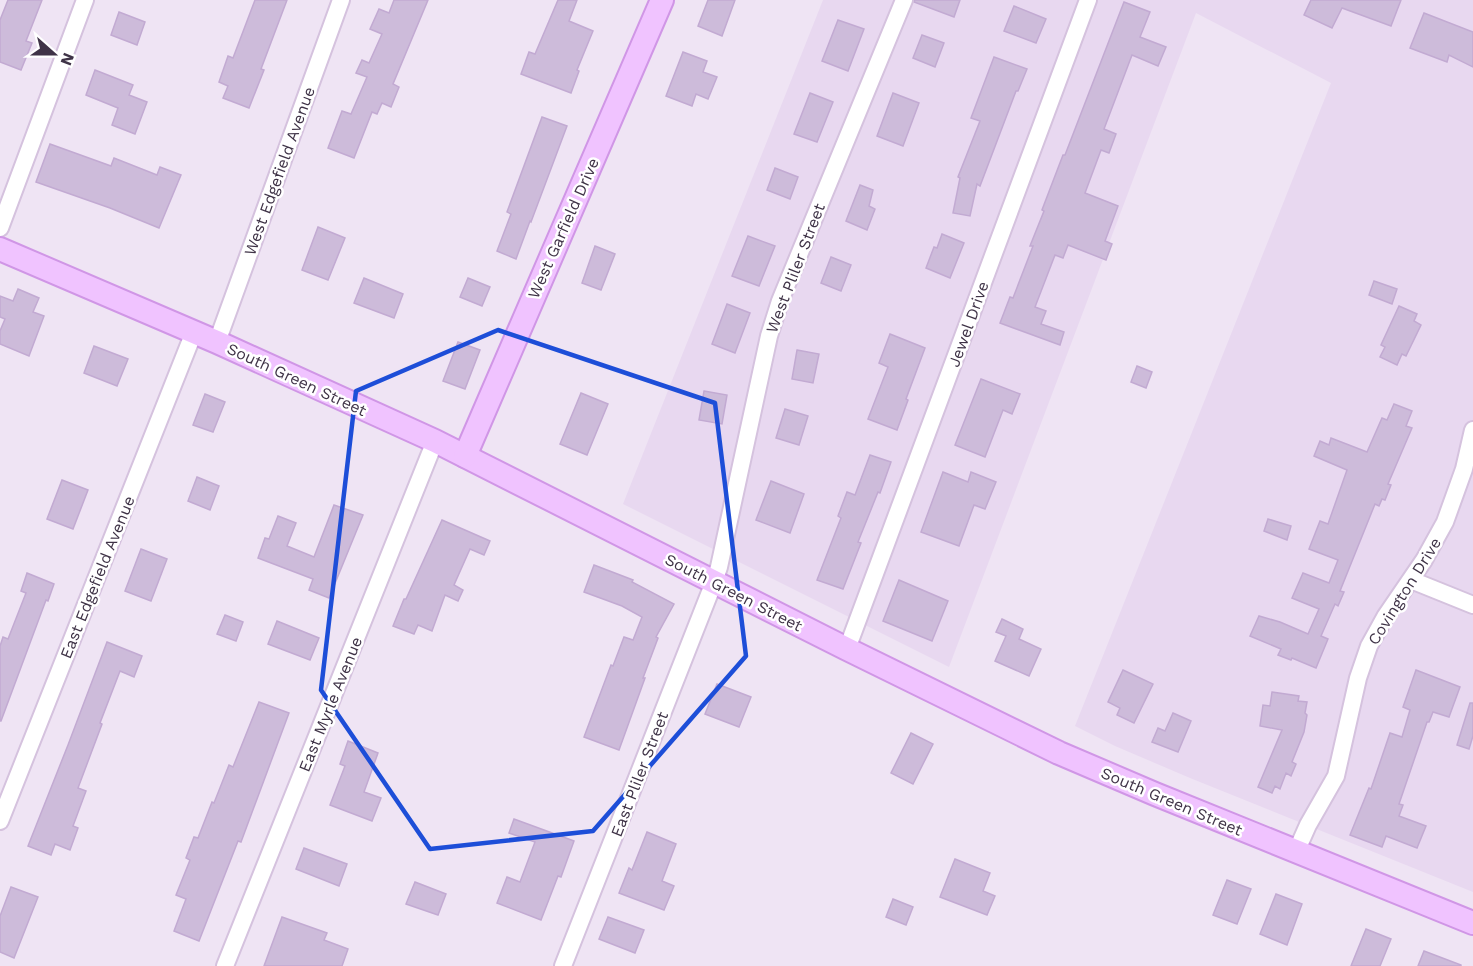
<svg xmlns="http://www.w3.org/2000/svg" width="1473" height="966" viewBox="0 0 1473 966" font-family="'Work Sans',sans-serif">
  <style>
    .residential { fill: #e8d8f0 }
    .building { fill: #cdbbda; stroke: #c2aad2; stroke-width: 1.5 }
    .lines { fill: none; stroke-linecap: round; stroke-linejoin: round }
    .street-casing { stroke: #d5c2de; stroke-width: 20 }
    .secondary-casing { stroke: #d096e6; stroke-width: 26 }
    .street { stroke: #fff; stroke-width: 16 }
    .secondary { stroke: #f0c3ff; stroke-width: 22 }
    .marked { fill: none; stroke: #1d4ed8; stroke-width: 4.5; stroke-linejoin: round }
    .labels { text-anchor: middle; stroke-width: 5; stroke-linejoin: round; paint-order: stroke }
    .street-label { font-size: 16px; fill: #3f3347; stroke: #fff }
  </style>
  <rect width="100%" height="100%" fill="#efe4f4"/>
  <polygon class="residential" points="823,0 1473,0 1473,892 1190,778 1115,746 1075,726 1331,83 1196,13 949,667 623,504"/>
  <g class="building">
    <polygon points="8,0 42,0 26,41 32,43 21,70 0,62 0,20"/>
    <polygon points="255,0 287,0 261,69 264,70 249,108 223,98 228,86 219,82 228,56 233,58"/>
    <polygon points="394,0 428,0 393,84 399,87 391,107 382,103 377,114 372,112 354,158 328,148 342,111 351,114 367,77 356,73 362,60 369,63 382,34 370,29 379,9 389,13"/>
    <polygon points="558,0 577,0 569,21 593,31 577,70 579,71 571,93 521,74 529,52 535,54"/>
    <polygon points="708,0 735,0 722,36 698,26"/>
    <polygon points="914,0 960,0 954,17 914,2"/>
    <polygon points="1311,0 1401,0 1391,26 1342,8 1332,28 1304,15"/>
    <polygon points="1124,2 1150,12 1140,37 1166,47 1158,66 1132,55 1104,129 1116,134 1109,153 1101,150 1085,193 1118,206 1105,241 1112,244 1106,260 1068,245 1063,258 1055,255 1035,307 1046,311 1041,324 1064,332 1060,345 1000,323 1010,297 1013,298 1033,246 1030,246 1044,211 1042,210 1063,155 1065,155"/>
    <polygon points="1014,6 1046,19 1036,43 1004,31"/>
    <polygon points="119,12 145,22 137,45 111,35"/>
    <polygon points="1424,13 1473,32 1473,67 1449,55 1447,62 1410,48"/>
    <polygon points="838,20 864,29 848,71 822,61"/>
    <polygon points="922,35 944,43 935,67 913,58"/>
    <polygon points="683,52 707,61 703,72 717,77 708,99 696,94 692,106 666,96"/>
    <polygon points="994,57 1027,69 1018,91 1016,91 980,186 977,184 970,216 953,213 960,178 958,177 980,121 971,118"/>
    <polygon points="95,70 133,85 129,95 147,102 135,134 112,125 118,108 86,95"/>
    <polygon points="810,93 833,102 817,142 794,134"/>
    <polygon points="893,93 919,103 903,146 877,136"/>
    <polygon points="542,117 567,126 531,222 530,221 516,259 497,251 511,214 507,212"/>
    <polygon points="50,144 111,166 114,158 157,175 160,167 181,175 159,228 110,208 36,182"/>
    <polygon points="775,168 798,177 790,199 767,190"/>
    <polygon points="860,185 873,190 869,206 875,209 867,230 846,221"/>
    <polygon points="318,227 345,238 328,280 302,270"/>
    <polygon points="942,234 964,243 950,278 926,268 934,247 937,248"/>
    <polygon points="748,236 775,246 759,286 732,276"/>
    <polygon points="595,246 615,254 601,290 582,283"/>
    <polygon points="831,257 851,265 841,291 821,283"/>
    <polygon points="364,278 403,294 394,318 354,303"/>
    <polygon points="468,278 490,287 482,306 460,297"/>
    <polygon points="1374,281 1397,289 1392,304 1369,295"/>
    <polygon points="18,289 39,298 33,312 44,316 29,356 0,344 0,331 5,319 0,317 0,296 13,301"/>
    <polygon points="727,304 750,313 735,353 712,344"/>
    <polygon points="1399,306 1417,314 1414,321 1421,325 1406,356 1402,354 1397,365 1380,357 1385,347 1381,345"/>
    <polygon points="890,334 925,348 906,399 908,400 897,430 868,419 888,367 879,363"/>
    <polygon points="458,342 480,350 465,389 443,381"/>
    <polygon points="94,346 128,359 117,386 84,373"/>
    <polygon points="797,350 819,354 813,383 792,379"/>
    <polygon points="1137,366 1152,372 1146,388 1131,382"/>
    <polygon points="981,379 1020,394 1012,414 1003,410 985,457 955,445"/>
    <polygon points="704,391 727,395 722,424 699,420"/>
    <polygon points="581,393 608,404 587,455 560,444"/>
    <polygon points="205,394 225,402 213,432 193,425"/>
    <polygon points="1394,404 1412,411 1406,426 1412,428 1388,484 1391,485 1385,500 1382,499 1379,506 1375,504 1340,591 1344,592 1338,606 1335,604 1321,636 1328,639 1316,668 1292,658 1291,660 1278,655 1281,649 1250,636 1259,616 1280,622 1308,634 1319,609 1292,598 1303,573 1329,583 1338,560 1309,549 1320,521 1328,524 1347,470 1314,456 1320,441 1329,445 1331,438 1367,452 1382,418 1387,420"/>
    <polygon points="785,409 808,416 799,445 776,438"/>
    <polygon points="870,455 891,462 880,493 878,492 858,542 861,543 843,589 817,580 841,518 838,516 847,492 855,495"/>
    <polygon points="943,472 968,482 971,472 996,482 985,509 974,505 959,546 921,532"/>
    <polygon points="197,477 219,486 210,510 188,501"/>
    <polygon points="62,480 88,490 73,529 47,519"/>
    <polygon points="771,481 804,494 790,533 756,520"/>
    <polygon points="334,505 363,515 329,598 309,590 313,579 258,558 265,538 269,539 278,516 296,523 287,546 314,557"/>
    <polygon points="1268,519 1291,526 1287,540 1264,531"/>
    <polygon points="442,520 490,541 484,555 470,549 454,585 463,590 458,601 445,595 432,631 418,625 414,634 393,626 404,599 406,599"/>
    <polygon points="141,549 167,559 151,601 125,591"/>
    <polygon points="594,565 633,580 632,582 674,604 656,637 658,638 643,678 645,678 619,750 584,737 611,665 613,666 624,637 633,640 642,617 622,606 584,592"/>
    <polygon points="27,573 54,584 48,601 46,600 1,721 0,721 0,646 3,637 8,639 26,593 21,591"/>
    <polygon points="899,580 948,601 932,641 883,621"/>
    <polygon points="225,615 243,622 236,641 217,634"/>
    <polygon points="1002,619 1023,629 1019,639 1041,649 1029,676 995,661 1006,636 996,632"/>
    <polygon points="277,621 319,638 310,660 268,644"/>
    <polygon points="107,642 142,656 134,677 120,671 100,723 102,724 78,788 86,791 73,826 78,828 70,850 55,844 51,855 28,846 68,745"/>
    <polygon points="1123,670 1153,684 1134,723 1117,715 1120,708 1108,702"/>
    <polygon points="1416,670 1460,687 1449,717 1433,712 1429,722 1427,722 1399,804 1403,805 1399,816 1426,826 1417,848 1386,836 1382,847 1350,835 1369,788 1371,789 1390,733 1402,737 1410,710 1403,707"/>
    <polygon points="717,684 751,697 739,727 705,714"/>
    <polygon points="1272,692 1299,696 1298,701 1307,702 1305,713 1307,715 1304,732 1292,762 1296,764 1291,776 1286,773 1280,789 1275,786 1272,793 1258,787 1282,730 1260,726 1263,705 1270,706"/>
    <polygon points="259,702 289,713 241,842 238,841 199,941 174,931 186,899 176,895 190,860 186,858 194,837 198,838 212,802 214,803 229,765 233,767"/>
    <polygon points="1470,703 1473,703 1473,736 1469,749 1457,745"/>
    <polygon points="1173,713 1191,721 1178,752 1152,742 1158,728 1165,731"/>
    <polygon points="911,733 933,744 913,784 891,773"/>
    <polygon points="348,741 378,753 364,792 381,798 372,821 330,805 345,766 340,764"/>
    <polygon points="514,819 574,841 561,877 558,876 541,920 497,903 507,877 520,882 535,842 509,833"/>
    <polygon points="647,832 676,844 662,881 674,886 664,910 619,893 629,868 632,870"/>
    <polygon points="304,848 347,864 339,886 296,869"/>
    <polygon points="955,859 990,873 983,891 995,896 987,915 940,897"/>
    <polygon points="1227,880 1251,889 1237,924 1213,915"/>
    <polygon points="415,882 446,894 438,915 406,904"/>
    <polygon points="11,887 38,897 14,958 0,952 0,916"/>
    <polygon points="1276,894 1302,904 1287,945 1260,934"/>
    <polygon points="893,899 913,907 906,925 886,917"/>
    <polygon points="282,917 327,933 324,940 348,949 342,966 264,966"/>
    <polygon points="608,917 644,930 635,953 599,939"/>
    <polygon points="1366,929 1391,939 1380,966 1351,966"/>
    <polygon points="1424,951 1461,965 1461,966 1418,966"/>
  </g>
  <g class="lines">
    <defs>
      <g id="street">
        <polyline points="0,228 85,0"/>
        <polyline points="217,342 341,0"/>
        <polyline points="1411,580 1473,605"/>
        <polyline points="847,649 1088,0"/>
        <polyline points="0,821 194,332"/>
        <polyline points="1296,852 1308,825 1336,776 1358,678 1369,646 1385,617 1424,560 1445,522 1464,469 1473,430"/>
        <polyline points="225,966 435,441"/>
        <polyline points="563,966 714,582 719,567 769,336 780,301 904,0"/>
      </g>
      <g id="secondary">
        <polyline points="0,249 217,342 435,441 847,649 1059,753 1155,794 1473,923"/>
        <polyline points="465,456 662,0"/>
      </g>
    </defs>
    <use href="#street" class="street-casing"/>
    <use href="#secondary" class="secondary-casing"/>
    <use href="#street" class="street"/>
    <use href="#secondary" class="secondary"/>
  </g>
  <path class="marked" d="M498,330L715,403L746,656L593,831L430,849L321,690L356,391Z"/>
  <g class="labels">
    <g class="street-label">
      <text transform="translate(279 171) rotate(-70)" y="6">West Edgefield Avenue</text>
      <text transform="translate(563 228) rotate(-66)" y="6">West Garfield Drive</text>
      <text transform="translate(795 268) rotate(-69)" y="6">West Pliler Street</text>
      <text transform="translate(968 324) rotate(-70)" y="6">Jewel Drive</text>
      <text transform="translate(297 379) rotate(25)" y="6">South Green Street</text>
      <text transform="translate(97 577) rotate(-68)" y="6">East Edgefield Avenue</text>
      <text transform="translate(1404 591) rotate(-58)" y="6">Covington Drive</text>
      <text transform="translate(734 592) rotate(27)" y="6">South Green Street</text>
      <text transform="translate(330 704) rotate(-68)" y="6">East Myrle Avenue</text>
      <text transform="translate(639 774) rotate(-69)" y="6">East Pliler Street</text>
      <text transform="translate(1172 801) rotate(23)" y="6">South Green Street</text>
    </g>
  </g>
  <g transform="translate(54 54) rotate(111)" stroke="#ffffff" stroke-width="4.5" paint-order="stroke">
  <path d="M0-4.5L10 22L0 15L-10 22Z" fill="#3f3347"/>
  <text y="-9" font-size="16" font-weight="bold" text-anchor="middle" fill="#3f3347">N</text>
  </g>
</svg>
